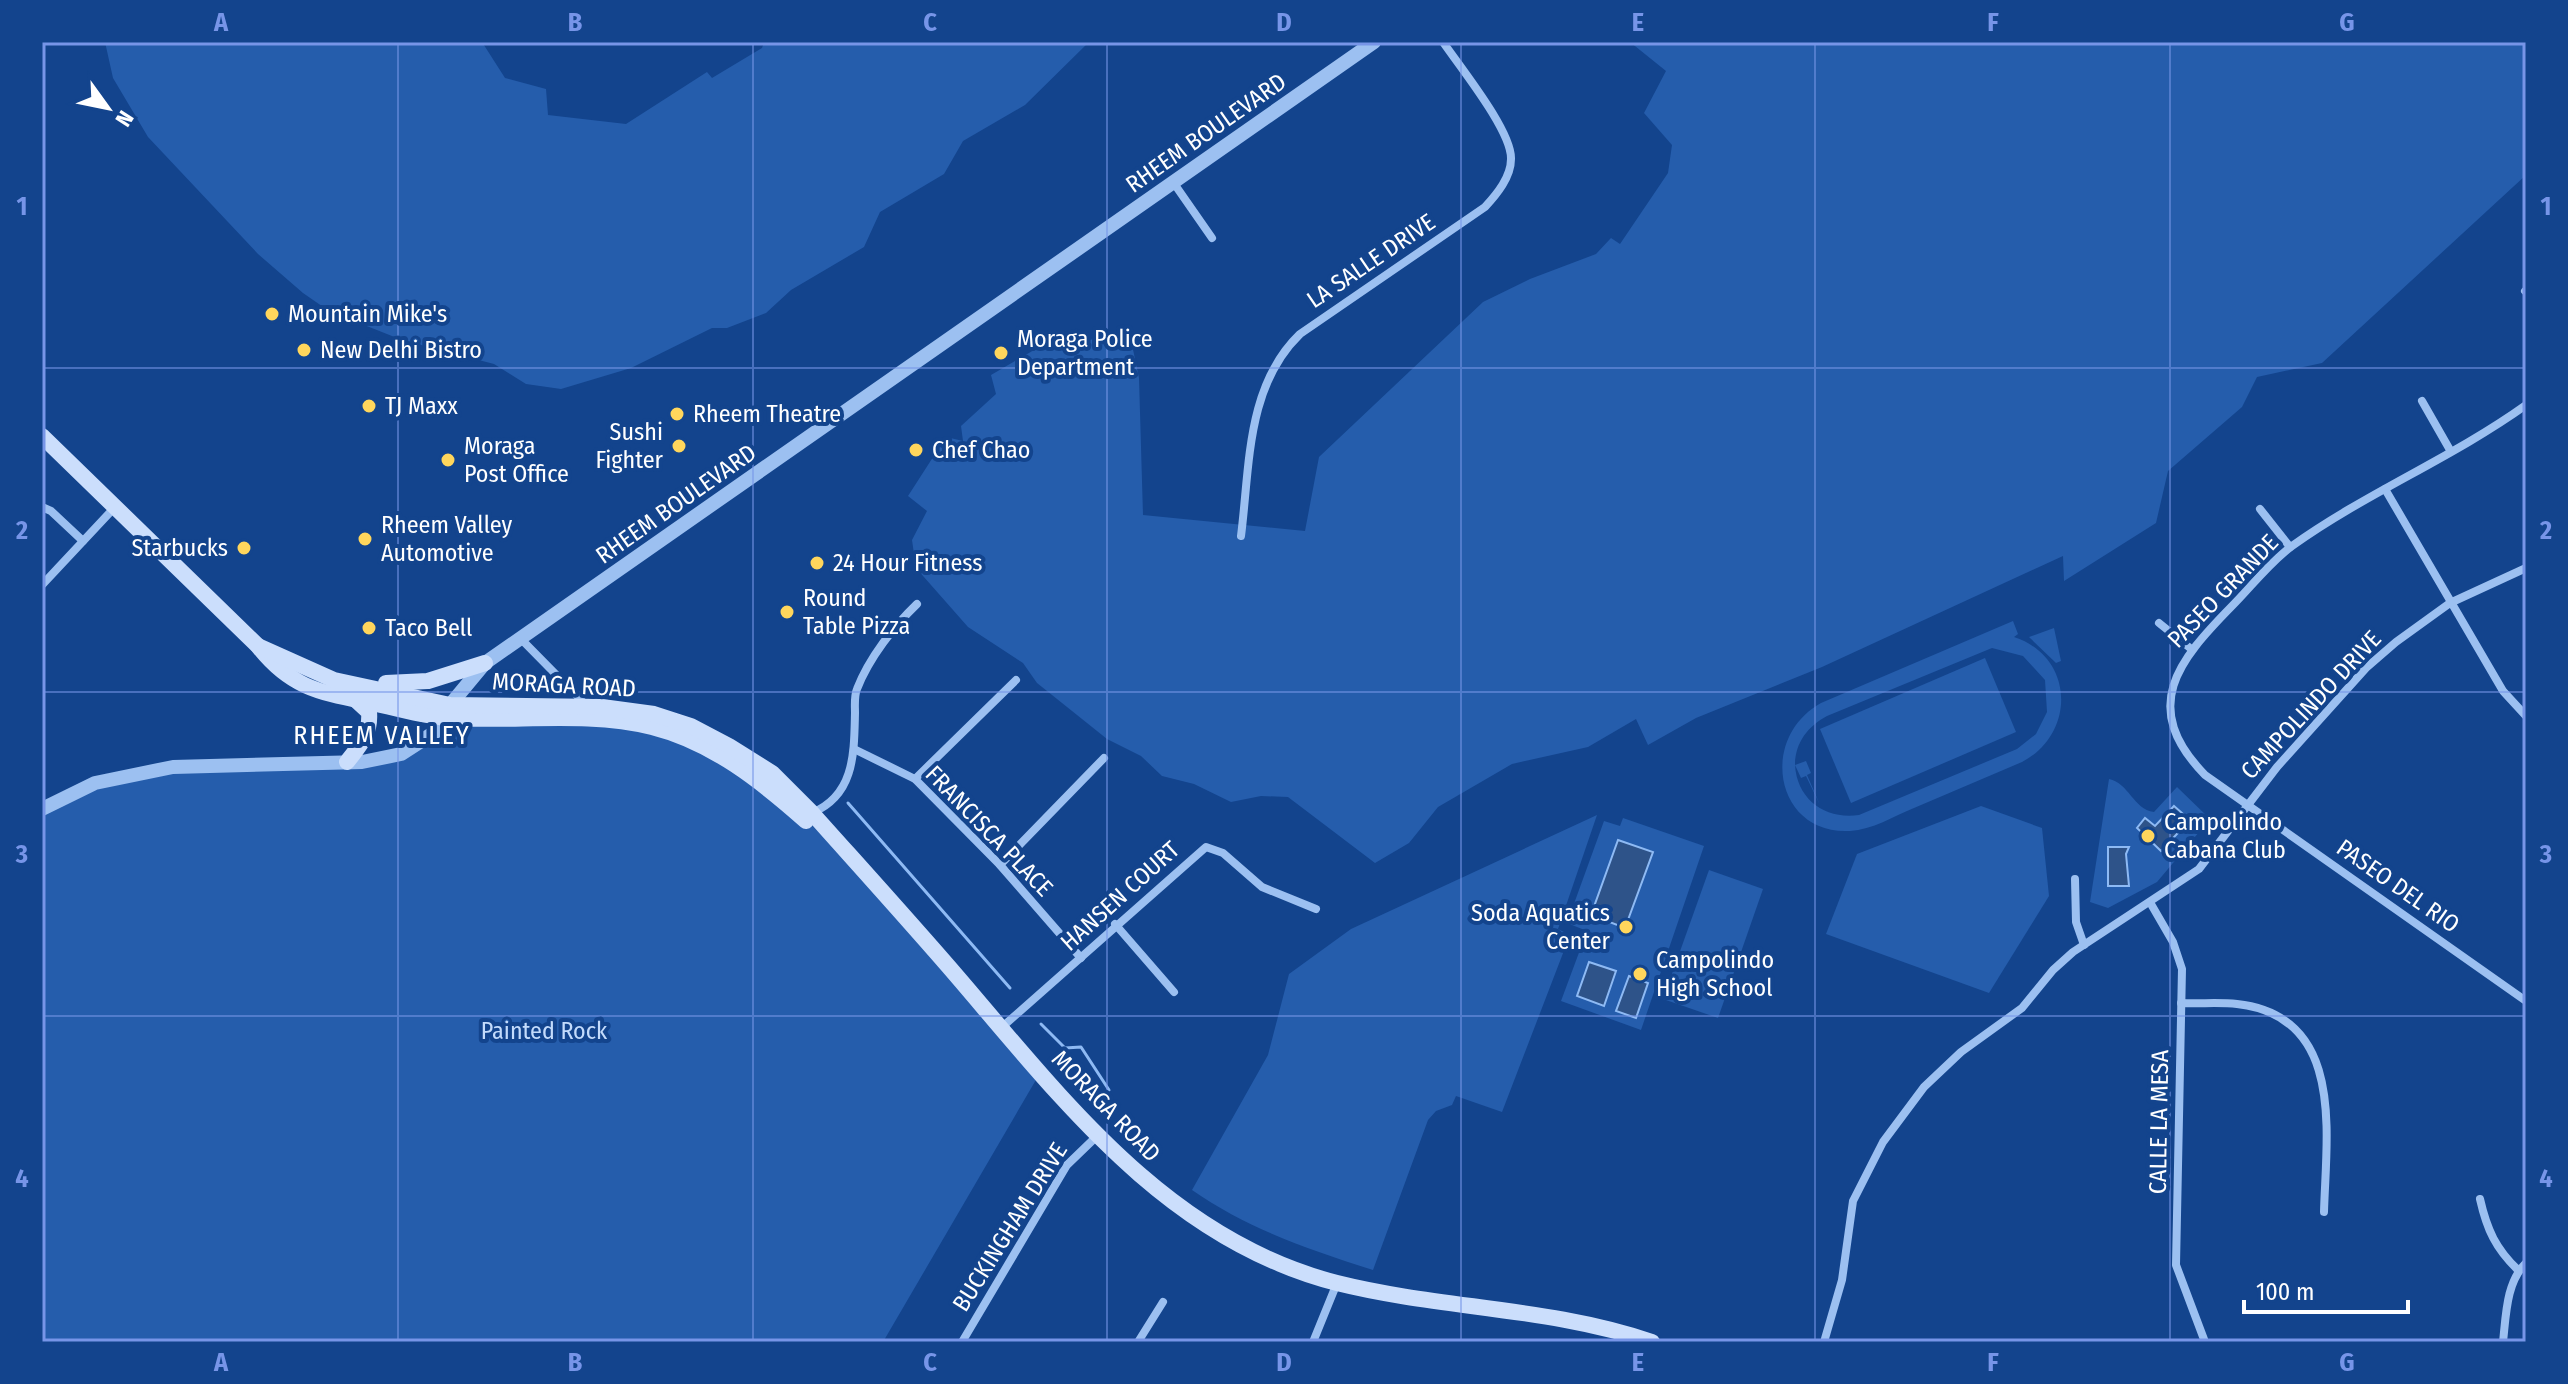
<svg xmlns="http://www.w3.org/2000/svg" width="2568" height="1384" viewBox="0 0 2568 1384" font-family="'Fira Sans Condensed',sans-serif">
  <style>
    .green { fill: #255dac; fill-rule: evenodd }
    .water { fill: #2e5389; stroke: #8ebaf4; stroke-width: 2 }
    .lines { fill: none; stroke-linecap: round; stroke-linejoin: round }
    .stream { stroke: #8ebaf4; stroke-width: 3 }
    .minor { stroke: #9cc0f1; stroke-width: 8 }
    .tertiary { stroke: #9cc0f1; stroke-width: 14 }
    .secondary { stroke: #cbdefc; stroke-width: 16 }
    .grid { fill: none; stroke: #7795e8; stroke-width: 2; stroke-opacity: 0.55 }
    .poi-dot { fill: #ffd65c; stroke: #13448d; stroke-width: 3 }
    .labels { text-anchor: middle; stroke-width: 8; stroke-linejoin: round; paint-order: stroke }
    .street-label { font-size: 24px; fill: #fff; stroke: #13448d }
    .poi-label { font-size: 24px; fill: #fff; stroke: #13448d; text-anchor: start }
    .park-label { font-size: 24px; fill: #c3dbfc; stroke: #13448d }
    .neighbourhood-label { font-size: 26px; letter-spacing: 2px; fill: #fff; stroke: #13448d }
    .neatline { fill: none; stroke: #7795e8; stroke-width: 3 }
    .grid-label { font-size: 26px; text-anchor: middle; font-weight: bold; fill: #7795e8 }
  </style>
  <rect width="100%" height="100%" fill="#13448d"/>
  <g class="green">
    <polygon points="105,42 482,42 505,78 546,89 548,115 626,124 707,72 712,78 762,48 764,42 1089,42 1025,105 963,141 944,174 880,212 864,247 791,290 766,313 727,328 712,328 631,368 561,389 526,384 494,364 402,340 329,311 303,293 258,254 148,137 113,78"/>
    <polygon points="1630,42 1677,42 1681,45 1688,42 2526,42 2526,175 2322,363 2257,377 2242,407 2168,471 2156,523 2064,581 2063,556 1822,667 1696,718 1648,745 1636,719 1588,747 1512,764 1438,807 1409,843 1375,863 1288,797 1261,796 1231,802 1194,784 1162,776 1141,756 1107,739 1037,683 1023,663 968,627 916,568 912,540 927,511 908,496 946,437 963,441 961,426 996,394 991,375 1046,343 1068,346 1104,336 1131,340 1139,378 1143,515 1305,531 1319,457 1483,302 1530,279 1596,254 1611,238 1620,244 1668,173 1672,145 1644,113 1666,71"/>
    <path d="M2013,621L2018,634L2014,637C2075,657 2076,734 2022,762C1986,777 1950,793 1914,808C1894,816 1872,830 1850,831C1775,835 1758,738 1821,703ZM1992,648L2023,656L2045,680L2047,712L2036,734L2017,749L1859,815C1826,820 1797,800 1795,765L1801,778L1806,776L1820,805L1807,775L1811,773L1806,761L1795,765C1795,743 1808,726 1827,716Z"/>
    <polygon points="2054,628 2061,661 2056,663 2029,637"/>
    <polygon points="1985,658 2016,732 1851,803 1820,729"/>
    <polygon points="445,718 651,727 764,783 867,875 1040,1073 883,1342 42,1342 42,809 95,783 173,767 384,758"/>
    <path d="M2109,779C2129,783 2133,809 2154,812L2177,787L2210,819L2157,882L2108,908L2090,902Z"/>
    <polygon points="1981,806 2042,828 2049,896 1989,993 1826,934 1857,854"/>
    <path d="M1597,815L1558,929L1570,935L1502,1112L1456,1096L1452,1105L1436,1111L1428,1120L1373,1270C1308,1249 1248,1229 1192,1190L1268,1055L1289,974L1351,929Z"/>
    <polygon points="1623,818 1704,846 1641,1030 1561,1001 1587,931 1567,923 1604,821 1620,826"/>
    <polygon points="1709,870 1763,889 1718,1018 1663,999"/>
  </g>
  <g class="water">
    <polygon points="2174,806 2190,820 2161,851 2137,828 2145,818 2155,826"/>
    <polygon points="1618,840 1653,852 1625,928 1591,915"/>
    <polygon points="2108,847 2129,847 2126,854 2129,886 2108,886"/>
    <polygon points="1589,962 1616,971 1604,1006 1577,996"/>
    <polygon points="1629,976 1648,983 1636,1018 1616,1011"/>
  </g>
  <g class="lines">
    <g class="stream">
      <polyline points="848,803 1010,988"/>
      <polyline points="1041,1024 1065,1048 1081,1047 1109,1090"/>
    </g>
    <g class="minor">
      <polyline points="1173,182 1212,238"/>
      <polyline points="2525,291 2526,292"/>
      <polyline points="2422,401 2450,450"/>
      <path d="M2526,405C2452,458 2366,493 2292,546C2270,562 2251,587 2232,606C2178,661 2139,707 2205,775L2526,1001"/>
      <polyline points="2385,489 2503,691 2526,716"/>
      <polyline points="42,507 51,511 83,541"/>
      <polyline points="2260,509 2290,547"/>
      <path d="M1241,536C1250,466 1246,386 1300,334L1485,207C1497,194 1511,177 1511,159C1512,131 1460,67 1443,42"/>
      <polyline points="42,585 115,507"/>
      <polyline points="2159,623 2190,648"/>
      <polyline points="521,639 587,706"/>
      <polyline points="854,749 915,779 1000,865 1081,958"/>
      <polyline points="915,779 1016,680"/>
      <path d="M812,813C855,795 854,753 855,713C855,706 854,696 857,689C869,658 894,626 917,604"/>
      <polyline points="1000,865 1104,758"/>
      <polyline points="2075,879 2076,922 2084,945"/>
      <polyline points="2151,904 2173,942 2182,969 2176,1265 2205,1342"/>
      <polyline points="1115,924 1174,992"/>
      <path d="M2181,1003C2199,1004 2219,1002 2237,1004C2346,1016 2326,1135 2324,1212"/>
      <polyline points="1001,1028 1206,847 1223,853 1262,887 1316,909"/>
      <path d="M2480,1199C2487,1230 2496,1249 2518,1270"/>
      <polyline points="962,1342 1067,1165 1096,1137"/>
      <polyline points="1138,1342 1163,1302"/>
      <polyline points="1313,1342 1337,1283"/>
      <polyline points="1824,1342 1842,1280 1853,1201 1883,1142 1924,1087 1961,1052 2022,1008 2053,970 2073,952 2199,869 2277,767 2366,668 2396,642 2450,603 2526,568"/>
      <path d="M2503,1342C2506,1316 2506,1282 2526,1263"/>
    </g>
    <polyline class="tertiary" points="42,809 95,783 173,767 362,762 401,754 435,732 450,705 485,663 1374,42"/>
    <g class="secondary">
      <path d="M42,436L258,646C290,687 318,692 367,702C395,707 424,717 451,718C517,722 587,711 652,727C712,742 761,781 806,821"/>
      <path d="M258,646L334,680L450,705L602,707L654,714L691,726L729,746L772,773L812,813C862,869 912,924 961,981C1066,1104 1171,1241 1337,1283C1441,1309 1550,1307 1652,1342"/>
      <polyline points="386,683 428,681 485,663"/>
      <path d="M347,762C360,745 371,734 369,712L356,700"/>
    </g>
  </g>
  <path class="grid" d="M398,42V1342M753,42V1342M1107,42V1342M1461,42V1342M1815,42V1342M2170,42V1342M42,368H2526M42,692H2526M42,1016H2526"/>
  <g class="poi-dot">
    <circle cx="272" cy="314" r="8"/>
    <circle cx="304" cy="350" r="8"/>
    <circle cx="1001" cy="353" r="8"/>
    <circle cx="369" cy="406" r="8"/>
    <circle cx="677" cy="414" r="8"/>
    <circle cx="679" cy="446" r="8"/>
    <circle cx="916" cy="450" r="8"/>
    <circle cx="448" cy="460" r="8"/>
    <circle cx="365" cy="539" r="8"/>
    <circle cx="244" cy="548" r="8"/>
    <circle cx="817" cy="563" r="8"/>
    <circle cx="787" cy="612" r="8"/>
    <circle cx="369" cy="628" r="8"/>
    <circle cx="2148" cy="836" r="8"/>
    <circle cx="1626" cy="927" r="8"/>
    <circle cx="1640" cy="974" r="8"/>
  </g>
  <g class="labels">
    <g class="street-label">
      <text transform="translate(1206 133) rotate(-35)" y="8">RHEEM BOULEVARD</text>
      <text transform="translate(1371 261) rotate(-34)" y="8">LA SALLE DRIVE</text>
      <text transform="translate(676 504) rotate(-35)" y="8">RHEEM BOULEVARD</text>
      <text transform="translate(2223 591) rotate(-46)" y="8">PASEO GRANDE</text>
      <text transform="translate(564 685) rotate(3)" y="8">MORAGA ROAD</text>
      <text transform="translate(2311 705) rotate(-47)" y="8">CAMPOLINDO DRIVE</text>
      <text transform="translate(989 831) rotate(46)" y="8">FRANCISCA PLACE</text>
      <text transform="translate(2398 886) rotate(35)" y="8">PASEO DEL RIO</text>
      <text transform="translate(1120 896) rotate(-42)" y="8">HANSEN COURT</text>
      <text transform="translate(1106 1106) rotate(46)" y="8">MORAGA ROAD</text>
      <text transform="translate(2159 1122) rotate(-89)" y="8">CALLE LA MESA</text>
      <text transform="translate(1010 1227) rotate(-58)" y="8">BUCKINGHAM DRIVE</text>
    </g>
    <g class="poi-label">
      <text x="288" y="322">Mountain Mike's</text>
      <text x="1017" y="347">Moraga Police<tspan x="1017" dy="28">Department</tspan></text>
      <text x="320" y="358">New Delhi Bistro</text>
      <text x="385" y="414">TJ Maxx</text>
      <text x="693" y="422">Rheem Theatre</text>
      <text x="663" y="440" text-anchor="end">Sushi<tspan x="663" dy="28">Fighter</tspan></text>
      <text x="464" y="454">Moraga<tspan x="464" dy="28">Post Office</tspan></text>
      <text x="932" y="458">Chef Chao</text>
      <text x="381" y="533">Rheem Valley<tspan x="381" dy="28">Automotive</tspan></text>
      <text x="228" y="556" text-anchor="end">Starbucks</text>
      <text x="833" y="571">24 Hour Fitness</text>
      <text x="803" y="606">Round<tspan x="803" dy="28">Table Pizza</tspan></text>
      <text x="385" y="636">Taco Bell</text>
      <text x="2164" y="830">Campolindo<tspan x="2164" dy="28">Cabana Club</tspan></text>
      <text x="1610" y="921" text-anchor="end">Soda Aquatics<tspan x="1610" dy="28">Center</tspan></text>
      <text x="1656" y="968">Campolindo<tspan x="1656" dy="28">High School</tspan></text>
    </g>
    <g class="park-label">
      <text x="544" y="1039">Painted Rock</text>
    </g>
    <g class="neighbourhood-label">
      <text x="382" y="744">RHEEM VALLEY</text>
    </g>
  </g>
  <rect width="2568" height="1384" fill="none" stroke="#13448d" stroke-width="88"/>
  <g transform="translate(108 108) rotate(123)" stroke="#13448d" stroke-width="6" paint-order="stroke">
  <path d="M0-6L14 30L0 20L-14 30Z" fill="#ffffff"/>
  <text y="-12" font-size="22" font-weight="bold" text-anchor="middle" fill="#ffffff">N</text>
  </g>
  <path d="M2244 1300v12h164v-12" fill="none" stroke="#ffffff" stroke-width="4"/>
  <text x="2256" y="1300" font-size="24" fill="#ffffff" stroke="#13448d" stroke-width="6" paint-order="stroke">100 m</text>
  <rect x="44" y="44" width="2480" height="1296" class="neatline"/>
  <g class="grid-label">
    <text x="221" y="31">A</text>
    <text x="575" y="31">B</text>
    <text x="930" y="31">C</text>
    <text x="1284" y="31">D</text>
    <text x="1638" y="31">E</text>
    <text x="1993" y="31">F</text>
    <text x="2347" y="31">G</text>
    <text x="22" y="215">1</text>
    <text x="2546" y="215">1</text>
    <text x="22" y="539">2</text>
    <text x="2546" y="539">2</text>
    <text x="22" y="863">3</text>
    <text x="2546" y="863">3</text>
    <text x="22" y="1187">4</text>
    <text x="2546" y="1187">4</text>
    <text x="221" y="1371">A</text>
    <text x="575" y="1371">B</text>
    <text x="930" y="1371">C</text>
    <text x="1284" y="1371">D</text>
    <text x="1638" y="1371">E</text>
    <text x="1993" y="1371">F</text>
    <text x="2347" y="1371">G</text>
  </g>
</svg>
